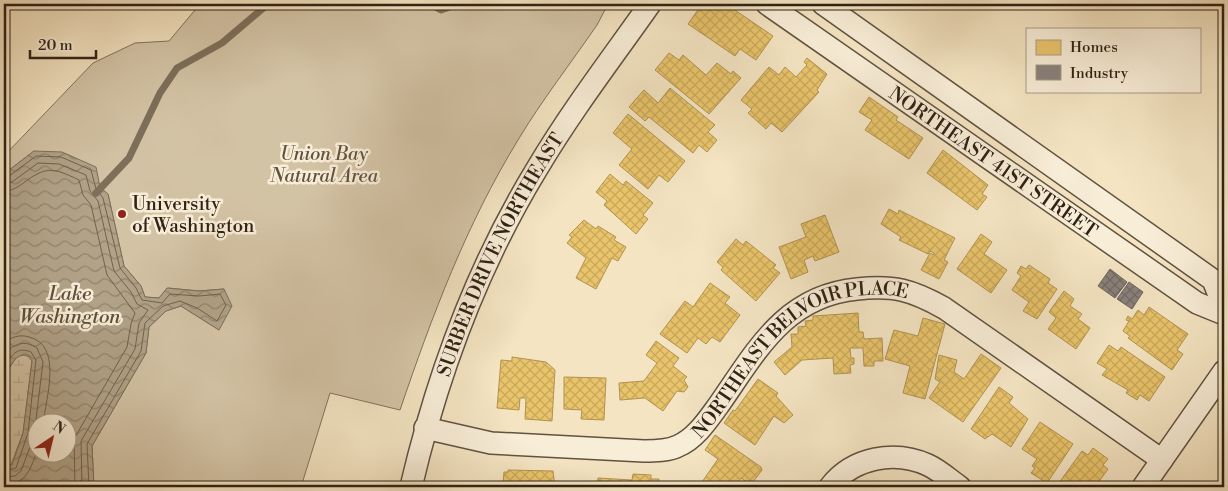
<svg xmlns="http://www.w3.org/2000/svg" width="1228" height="491" viewBox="0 0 1228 491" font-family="'Libre Bodoni',serif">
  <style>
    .wetland { fill: url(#wetland-marsh); stroke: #81725e }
    .park { fill: #d3c3a5; stroke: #81725e }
    .water { fill: url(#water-waves); stroke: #7d6f5a; fill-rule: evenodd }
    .homes { fill: url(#homes-cross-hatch); stroke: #b19351 }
    .industry { fill: url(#industry-cross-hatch); stroke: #6f645d }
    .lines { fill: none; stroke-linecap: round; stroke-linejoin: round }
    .shore { stroke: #70624f; stroke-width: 1 }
    .stream { stroke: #7d6f5a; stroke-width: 7 }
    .minor-casing { stroke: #605241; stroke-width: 24 }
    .minor { stroke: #f8edd7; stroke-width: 21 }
    .poi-dot { fill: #8f2418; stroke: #f8edd7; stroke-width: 2 }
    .labels { text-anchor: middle; stroke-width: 5; stroke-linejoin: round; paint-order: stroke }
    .park-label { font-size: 19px; font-style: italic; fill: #605241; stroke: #f8edd7 }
    .street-label { font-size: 19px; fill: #2f2216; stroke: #f8edd7 }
    .poi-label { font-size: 19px; fill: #2f2216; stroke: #f8edd7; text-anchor: start }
    .water-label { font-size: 20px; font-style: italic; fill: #5c4f3e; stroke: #f8edd7 }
  </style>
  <defs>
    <pattern id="wetland-marsh" width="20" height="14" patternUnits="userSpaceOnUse" patternTransform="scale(1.25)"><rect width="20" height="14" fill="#d3c3a5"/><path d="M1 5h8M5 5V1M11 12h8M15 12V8" fill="none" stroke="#b5a78d"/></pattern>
    <pattern id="water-waves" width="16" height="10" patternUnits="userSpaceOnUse" patternTransform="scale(1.25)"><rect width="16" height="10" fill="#b1a288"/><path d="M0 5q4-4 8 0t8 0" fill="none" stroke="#90846e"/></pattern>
    <pattern id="homes-cross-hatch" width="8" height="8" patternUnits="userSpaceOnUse" patternTransform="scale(1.25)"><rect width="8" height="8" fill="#e9c46a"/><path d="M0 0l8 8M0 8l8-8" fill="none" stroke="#c8a85b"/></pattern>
    <pattern id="industry-cross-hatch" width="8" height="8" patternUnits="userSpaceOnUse" patternTransform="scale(1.25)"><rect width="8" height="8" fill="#8a817c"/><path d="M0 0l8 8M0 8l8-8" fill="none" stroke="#716965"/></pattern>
  </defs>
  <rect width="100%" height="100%" fill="#f4e4c2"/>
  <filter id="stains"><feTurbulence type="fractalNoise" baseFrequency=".004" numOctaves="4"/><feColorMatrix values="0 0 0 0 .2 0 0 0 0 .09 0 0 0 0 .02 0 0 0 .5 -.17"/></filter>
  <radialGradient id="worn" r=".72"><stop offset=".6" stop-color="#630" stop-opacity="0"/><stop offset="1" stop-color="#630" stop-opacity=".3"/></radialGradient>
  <polygon class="wetland" points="23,354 29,356 32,361 23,433 11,465 4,466 4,377 17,356"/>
  <path class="park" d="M200,4H608L597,25C571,63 542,100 518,140C466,225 432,316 400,410L330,393L301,487H94L92,446L146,353L149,327L166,311L181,306L219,330L224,289L199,291L168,288L159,298L145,297L141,286L124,266L108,194L34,151L4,174V156L93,63L135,43L169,41Z"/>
  <path class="water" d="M34,151L62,152L96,167L100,187L108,194L124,266L141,286L145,297L159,298L167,288L199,291L224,289L232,306L219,330L181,306L166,311L149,327L146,353L92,446L94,487H4V466L12,465L23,433L32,361L28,356C15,352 10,367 4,377V174ZM38,424H68V454H38Z"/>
  <g class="homes">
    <polygon points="702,4 726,4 773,36 756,60 740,49 735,56 688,24"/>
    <polygon points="669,53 679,60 683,55 706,75 717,63 731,74 733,71 741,78 709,114 655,70"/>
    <polygon points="807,58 827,74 817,90 819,92 782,132 771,123 766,129 748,113 752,109 741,100 769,67 779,75 785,67 796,77 807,65 804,62"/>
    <polygon points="670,88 715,125 708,132 717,140 707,152 699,145 693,153 649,117 645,121 629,107 644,90 658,103"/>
    <polygon points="869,97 898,117 896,120 923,138 909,159 865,130 872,120 859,112"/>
    <polygon points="628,114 685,161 668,182 659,175 648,189 619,165 632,149 613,133"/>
    <polygon points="943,150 988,185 982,194 987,197 977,210 927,173"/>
    <polygon points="610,174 623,185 626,181 653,203 643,215 648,219 636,234 604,205 607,201 596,192"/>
    <polygon points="889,209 898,214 899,210 955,238 944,260 948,262 939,279 921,270 930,253 933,255 934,253 930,251 928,254 899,240 901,237 881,224"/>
    <polygon points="825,215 839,252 815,261 813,256 804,260 808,272 791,279 779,247 806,237 801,224"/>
    <polygon points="584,220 596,229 598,226 616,237 614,240 626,247 618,261 612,258 596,289 576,278 586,258 567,243 572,237 569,235"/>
    <polygon points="981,234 992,242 984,254 1007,270 991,293 957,269"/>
    <polygon points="736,239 743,245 746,241 776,265 773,268 780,273 756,301 721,270 723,267 717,262"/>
    <polygon points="1029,265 1050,279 1048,283 1057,289 1037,319 1023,311 1029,302 1012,290 1021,276 1017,273 1021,266 1026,269"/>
    <polygon points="710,283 730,297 725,303 740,315 720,342 712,337 706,344 698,338 687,353 660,334 685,301 693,307"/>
    <polygon points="1064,291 1074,299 1070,306 1082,314 1078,319 1090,328 1076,349 1048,329 1056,318 1049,312"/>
    <polygon points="1149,307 1188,334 1177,350 1183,354 1172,370 1128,338 1130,336 1123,331 1129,321 1126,320 1128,316 1132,319 1138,310 1144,315"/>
    <polygon points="858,313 859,332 863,332 864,339 882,338 883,361 874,361 874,366 864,366 863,348 850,348 851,358 854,358 854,364 850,365 851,373 834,374 833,358 802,360 785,375 774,362 792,347 791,334 798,334 798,327 806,326 805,321 813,320 813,316"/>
    <polygon points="923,318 945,324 925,399 903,393 910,366 885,359 894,330 918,336"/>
    <polygon points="656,341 679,358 673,366 687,377 684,380 688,387 684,392 677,391 663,411 645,398 620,400 619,383 644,381 657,363 646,355"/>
    <polygon points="1109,345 1118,351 1121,347 1165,377 1149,401 1140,395 1137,400 1126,393 1128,390 1102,375 1107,369 1097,363"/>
    <polygon points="981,354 1001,368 963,422 929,398 940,382 935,379 939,355 957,360 954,372 964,379"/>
    <polygon points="512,357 546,362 555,370 552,421 525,419 526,398 520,398 519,410 497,408 501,360 512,361"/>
    <polygon points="564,377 606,378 604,420 581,419 582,410 564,409"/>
    <polygon points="758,379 778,393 776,396 793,415 784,423 774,416 755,445 724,423 733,410 735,411"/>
    <polygon points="999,387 1013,397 1009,403 1028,419 1011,447 992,434 985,439 971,429"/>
    <polygon points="1040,422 1073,444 1047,483 1031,473 1035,468 1032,466 1037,459 1022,449"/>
    <polygon points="715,435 761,467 762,470 753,482 751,481 749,484 741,478 734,487 710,487 702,482 718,459 705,450"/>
    <polygon points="1093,448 1108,459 1103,465 1108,469 1095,487 1056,487 1082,451 1088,455"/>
    <polygon points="508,470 553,471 555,487 506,487 503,484 504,472 508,472"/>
    <polygon points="633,474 651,475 651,479 659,479 658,487 597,487 598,478 632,480"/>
  </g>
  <g class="industry">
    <polygon points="1110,269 1127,282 1115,298 1098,286"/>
    <polygon points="1129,282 1143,292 1132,309 1117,299"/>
  </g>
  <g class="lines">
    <g class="shore">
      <polyline points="4,177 9,176 36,156 61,157 91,170 96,189 103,198 120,268 136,288 142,300 162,303 170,294 199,296 220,294 226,305 217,321 197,308 180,301 163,306 145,323 141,351 87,444 89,487"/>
      <polyline points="4,184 12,182 38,163 59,164 86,175 90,191 98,201 114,271 131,292 137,304 148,310 139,323 135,349 81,441 82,487"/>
      <path d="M4,191C11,191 16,188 22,184C46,166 52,167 79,180L83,195L91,205L107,275L135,313L131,324L127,347L74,439L75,487"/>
      <path d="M4,343C11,337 20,334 29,337C63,345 46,398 43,424"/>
      <path d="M4,356C12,344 24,339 37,348L43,362L34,436L21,471L15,476L4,477"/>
      <path d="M4,368C11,356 16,346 31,352L36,360L28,433L16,468L4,471"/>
      <path d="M4,485C28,484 31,467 38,448"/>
    </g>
    <g class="stream">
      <polyline points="430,4 441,10 458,4"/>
      <polyline points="96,193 129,158 160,93 177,68 222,43 268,4"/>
    </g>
    <defs>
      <g id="minor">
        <path id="s1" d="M767,4L1197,303L1224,314"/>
        <polyline points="823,4 1213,280 1224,308"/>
        <path id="s2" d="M425,428L491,443L644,451C655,451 668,451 678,446C695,439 707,421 718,406C756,352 784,296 857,289C894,285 912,290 944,308L1162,460"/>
        <path id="s3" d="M411,487C437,376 478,265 538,167C572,110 612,58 650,4"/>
        <path d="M830,487C853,457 895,450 928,465C939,470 950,480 960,487"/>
        <polyline points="1143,487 1224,371"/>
      </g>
    </defs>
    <use href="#minor" class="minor-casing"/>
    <use href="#minor" class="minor"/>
  </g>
  <circle class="poi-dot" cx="122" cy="214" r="5"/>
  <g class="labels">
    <g class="park-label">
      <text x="324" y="160">Union Bay<tspan x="324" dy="22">Natural Area</tspan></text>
    </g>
    <g class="street-label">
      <text dy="7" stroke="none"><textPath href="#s1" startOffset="276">NORTHEAST 41ST STREET</textPath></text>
      <text dy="7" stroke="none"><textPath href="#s3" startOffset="250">SURBER DRIVE NORTHEAST</textPath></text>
      <text dy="7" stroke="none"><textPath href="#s2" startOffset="415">NORTHEAST BELVOIR PLACE</textPath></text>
    </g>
    <g class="poi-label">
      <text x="132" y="210">University<tspan x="132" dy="22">of Washington</tspan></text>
    </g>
    <g class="water-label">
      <text x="70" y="300">Lake<tspan x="70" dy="23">Washington</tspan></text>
    </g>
  </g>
  <rect width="1228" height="491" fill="none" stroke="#f4e4c2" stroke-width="20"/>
  <rect x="5" y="5" width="1218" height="481" fill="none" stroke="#2f2216" stroke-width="2.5"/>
  <rect x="10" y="10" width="1208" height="471" fill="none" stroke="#2f2216"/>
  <rect x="1026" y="28" width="175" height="65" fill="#f8edd7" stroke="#a89c8a"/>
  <rect x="1036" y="40" width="25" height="15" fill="#e9c46a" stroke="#a89c8a"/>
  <text x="1070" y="52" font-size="15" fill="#2f2216">Homes</text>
  <rect x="1036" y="65" width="25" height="15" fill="#8a817c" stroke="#a89c8a"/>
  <text x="1070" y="78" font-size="15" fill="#2f2216">Industry</text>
  <g transform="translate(52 438) rotate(35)"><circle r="24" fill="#f8edd7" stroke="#a89c8a"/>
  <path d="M0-4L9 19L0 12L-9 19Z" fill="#8f2418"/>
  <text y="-8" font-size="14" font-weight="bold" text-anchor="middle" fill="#2f2216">N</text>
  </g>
  <path d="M30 50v8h66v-8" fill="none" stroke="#2f2216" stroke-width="2.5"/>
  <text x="38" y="50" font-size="15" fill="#2f2216" stroke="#f8edd7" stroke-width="4" paint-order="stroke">20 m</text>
  <rect width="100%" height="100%" filter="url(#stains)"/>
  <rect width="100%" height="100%" fill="url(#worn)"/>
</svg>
